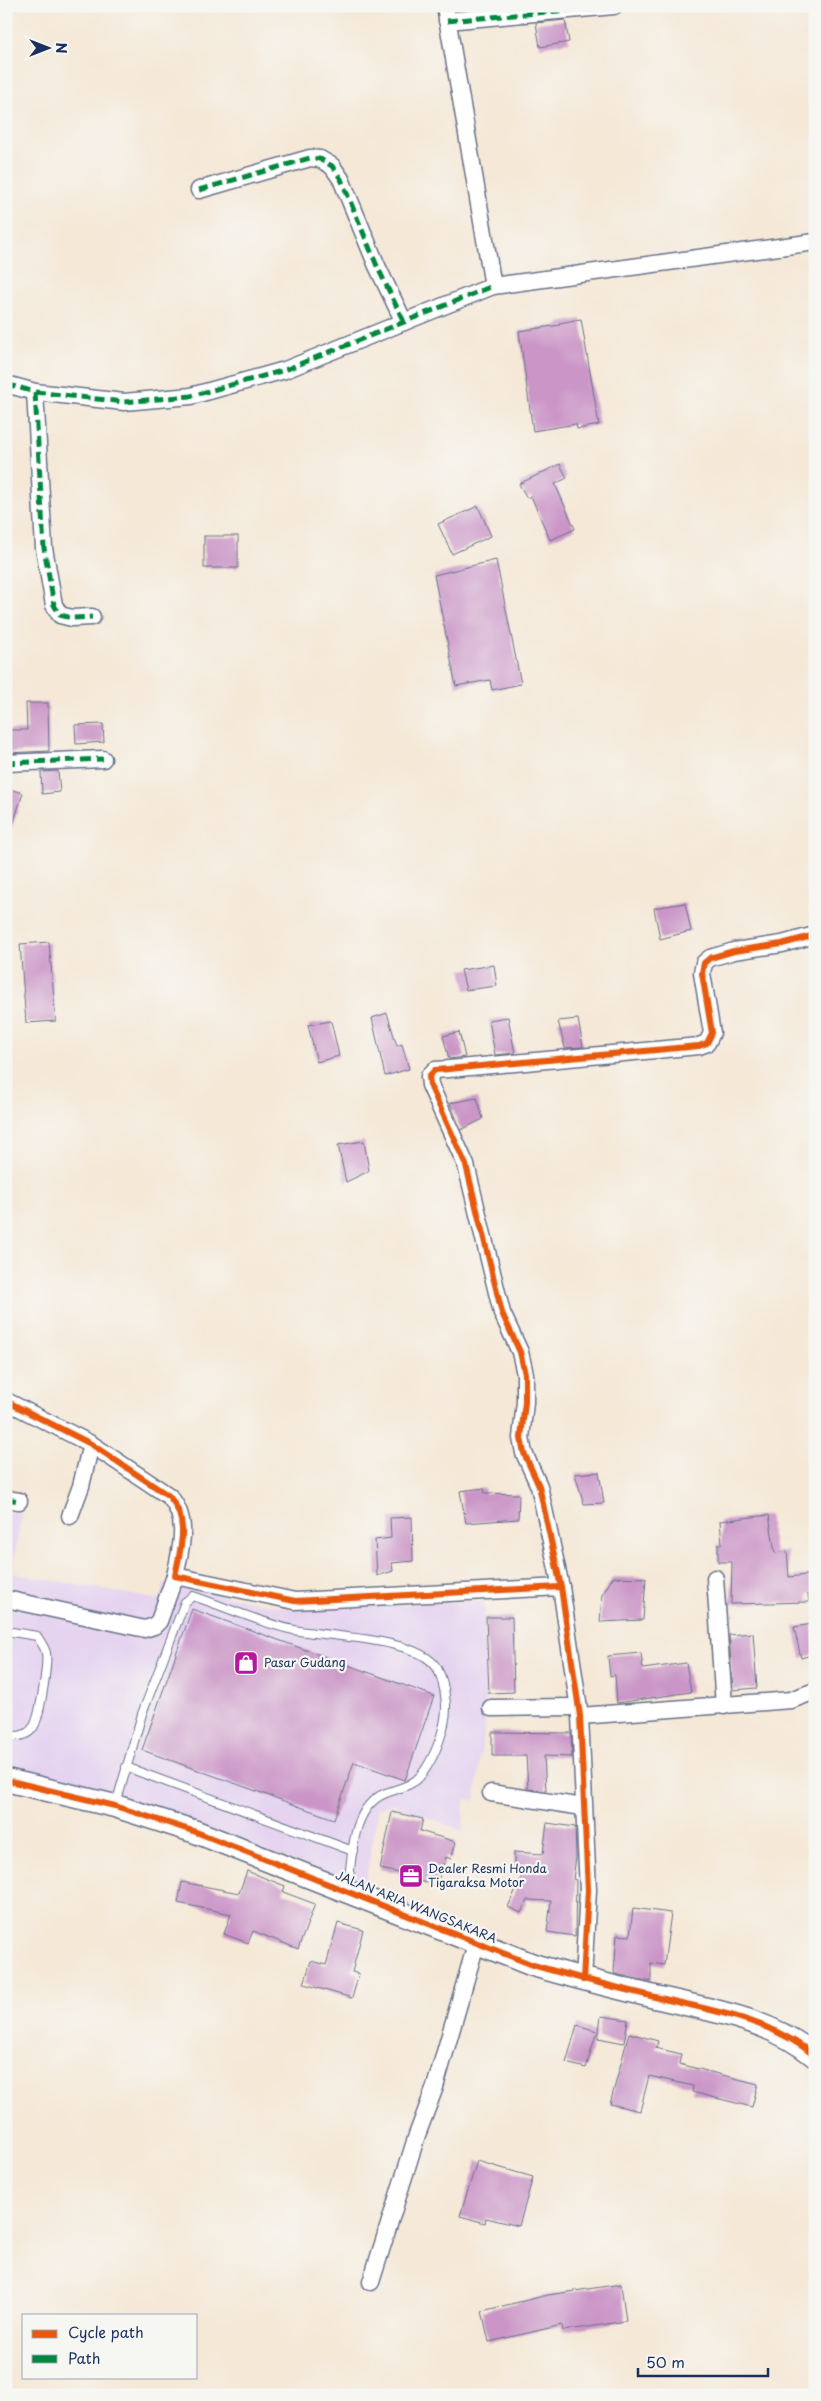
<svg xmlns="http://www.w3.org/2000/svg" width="821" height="2401" viewBox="0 0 821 2401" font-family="'Playpen Sans',sans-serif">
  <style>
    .built { fill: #e5d3f0 }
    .building { fill: #cb96c7 }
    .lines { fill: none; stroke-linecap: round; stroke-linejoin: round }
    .lane-casing { stroke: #677088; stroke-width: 10 }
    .street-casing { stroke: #677088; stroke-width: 19 }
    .secondary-casing { stroke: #677088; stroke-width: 25 }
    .lane { stroke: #fff; stroke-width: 8 }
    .street { stroke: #fff; stroke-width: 16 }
    .secondary { stroke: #fff; stroke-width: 22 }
    .quiet { stroke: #00873e; stroke-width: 5; stroke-dasharray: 10 5; stroke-linecap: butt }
    .cycleway-casing { stroke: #f6f6f2; stroke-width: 9 }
    .cycleway { stroke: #e8590c; stroke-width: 6 }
    .labels { text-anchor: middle; stroke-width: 4.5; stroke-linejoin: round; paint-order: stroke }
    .poi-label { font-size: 12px; fill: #1b2f5e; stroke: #f6f6f2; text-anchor: start }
    .street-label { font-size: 12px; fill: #1b2f5e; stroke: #f6f6f2 }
  </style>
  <rect width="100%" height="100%" fill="#f6f6f2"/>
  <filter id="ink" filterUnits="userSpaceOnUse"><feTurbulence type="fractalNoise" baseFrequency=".02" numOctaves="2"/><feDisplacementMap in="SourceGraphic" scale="10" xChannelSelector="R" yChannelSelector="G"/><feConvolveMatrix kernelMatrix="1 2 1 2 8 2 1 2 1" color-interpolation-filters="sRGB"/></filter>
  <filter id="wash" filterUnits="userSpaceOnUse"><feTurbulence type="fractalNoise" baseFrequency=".0096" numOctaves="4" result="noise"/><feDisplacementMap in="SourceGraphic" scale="20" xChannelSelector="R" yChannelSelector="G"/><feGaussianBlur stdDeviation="1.12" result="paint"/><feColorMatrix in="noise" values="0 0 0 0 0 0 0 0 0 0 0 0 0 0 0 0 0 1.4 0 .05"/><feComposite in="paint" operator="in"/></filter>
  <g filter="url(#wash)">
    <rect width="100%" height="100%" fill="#f5e8d7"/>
    <polygon class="built" points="6,1511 22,1514 11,1573 160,1600 164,1583 295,1610 484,1601 486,1715 475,1800 464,1799 463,1831 393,1804 378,1808 365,1886 120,1800 6,1773"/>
    <g id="blocks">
      <g class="building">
        <polygon points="565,20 569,42 540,47 536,23"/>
        <polygon points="581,319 599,425 577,429 576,424 533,431 519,331 560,325 559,323"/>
        <polygon points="560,464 567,478 555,484 575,529 550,540 531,496 527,498 519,484"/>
        <polygon points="478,506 491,536 452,554 438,524"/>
        <rect x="204" y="536" width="34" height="32"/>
        <polygon points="496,560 521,684 492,690 490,680 456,686 434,575"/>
        <polygon points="26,703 48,703 49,751 6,753 6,730 27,730"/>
        <polygon points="103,724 104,742 76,744 75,725"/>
        <polygon points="58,771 60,792 42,794 41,772"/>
        <polygon points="6,788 23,793 9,837 6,836"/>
        <polygon points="685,903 691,931 660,939 654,908"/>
        <polygon points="49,942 56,1021 26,1023 20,944"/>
        <polygon points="494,965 497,986 466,990 461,970"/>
        <polygon points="387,1013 397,1046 402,1044 409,1069 385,1076 372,1018"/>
        <polygon points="508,1017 515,1053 495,1055 489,1020"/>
        <polygon points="578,1019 583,1047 565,1048 558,1021"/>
        <polygon points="331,1021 339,1056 317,1062 308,1025"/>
        <polygon points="459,1032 465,1057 449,1059 443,1036"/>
        <polygon points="477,1098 483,1119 461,1130 450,1103"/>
        <polygon points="364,1141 369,1171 346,1182 338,1145"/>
        <polygon points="599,1472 604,1503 584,1504 575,1474"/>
        <polygon points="484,1488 485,1493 519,1494 518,1519 466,1523 460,1491"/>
        <polygon points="769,1515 775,1553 787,1551 789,1577 815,1574 815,1593 808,1594 809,1602 731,1604 732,1562 718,1562 718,1544 722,1544 720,1521"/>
        <polygon points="412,1517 413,1561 392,1563 393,1571 377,1576 375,1540 391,1538 390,1518"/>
        <polygon points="613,1577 646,1578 643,1620 600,1622 602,1595"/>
        <polygon points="192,1609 434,1696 405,1780 354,1762 334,1819 142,1750"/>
        <polygon points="486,1617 512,1617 514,1692 489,1693"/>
        <polygon points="812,1624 815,1654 801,1658 794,1627"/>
        <polygon points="753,1633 757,1688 733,1690 729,1635"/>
        <polygon points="641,1653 643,1669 686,1663 691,1692 617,1703 615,1675 610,1676 608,1656"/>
        <polygon points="492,1732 571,1733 572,1757 544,1756 546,1791 528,1789 526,1756 492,1756"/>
        <polygon points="392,1812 423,1819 420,1831 456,1842 451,1859 446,1857 436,1886 413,1879 414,1876 380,1869"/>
        <polygon points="547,1823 575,1827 576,1857 573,1879 576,1880 575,1936 547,1932 551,1901 527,1900 521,1913 508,1907 524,1871 514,1871 514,1852 543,1854"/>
        <polygon points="247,1871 285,1886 283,1892 315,1904 298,1949 253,1931 248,1943 224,1934 231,1914 178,1903 182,1882 239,1893"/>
        <polygon points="633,1908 671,1913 664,1965 651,1963 651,1982 615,1974 614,1971 617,1935 630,1936"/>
        <polygon points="338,1923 363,1930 352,1972 359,1974 352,1998 304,1984 311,1961 326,1965"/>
        <polygon points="601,2016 628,2020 624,2043 598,2038"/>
        <polygon points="577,2025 597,2031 586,2068 566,2063"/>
        <polygon points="629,2033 658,2041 656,2048 681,2054 679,2064 758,2084 752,2107 692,2092 693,2086 649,2076 640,2111 610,2104"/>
        <polygon points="477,2161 533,2177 519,2226 486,2218 485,2223 460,2216"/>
        <polygon points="621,2284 626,2321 563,2331 562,2325 489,2342 482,2311 548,2295"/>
      </g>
    </g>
  </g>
  <g filter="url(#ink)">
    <use href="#blocks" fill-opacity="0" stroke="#677088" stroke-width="1"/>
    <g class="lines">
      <defs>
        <g id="lane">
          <path d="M6,1631L37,1636C40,1641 45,1647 46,1653C48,1665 40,1716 34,1726C28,1737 16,1737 6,1735"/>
          <polyline points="126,1767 353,1851"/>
          <path d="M116,1804L142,1714L185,1602L193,1596C226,1607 260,1623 294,1630C327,1637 418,1637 437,1668C443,1679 445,1691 446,1704C447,1726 435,1757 422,1774C413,1786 399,1788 386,1793C351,1806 352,1858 348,1889"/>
        </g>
        <g id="street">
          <polyline points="445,6 493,286"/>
          <polyline points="447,21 614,6"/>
          <polyline points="199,190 310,158 320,159 332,166 341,179 377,266 404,322"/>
          <polyline points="6,384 35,392 124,402 191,396 285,370 493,286 815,242"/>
          <polyline points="35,392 44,548 54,605 60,615 72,618 92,617"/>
          <polyline points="6,763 103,759"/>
          <path d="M6,1401L91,1444L169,1496C190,1520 181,1547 175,1576L295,1601L561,1587L580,1716L588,1890L583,1980"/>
          <polyline points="6,1499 19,1501"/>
          <polyline points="70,1516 81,1486 91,1444"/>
          <polyline points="715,1578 724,1706"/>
          <polyline points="561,1587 539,1486 524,1453 521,1438 525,1402 525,1374 520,1352 502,1313 466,1165 430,1085 429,1076 435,1070 449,1069 699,1046 707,1043 712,1033 702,973 704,963 710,958 734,951 782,944 815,935"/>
          <polyline points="6,1599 145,1629 154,1626 159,1621 175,1576"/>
          <polyline points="491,1708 578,1707"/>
          <polyline points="580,1716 791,1700 815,1691"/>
          <polyline points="491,1793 583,1807"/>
          <polyline points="371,2282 417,2135 435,2087 476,1944"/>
        </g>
        <path id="secondary" d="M6,1780L115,1806L196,1832L533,1965C574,1977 614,1987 655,1997C710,2010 771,2019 815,2056"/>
      </defs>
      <use href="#lane" class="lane-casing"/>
      <use href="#street" class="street-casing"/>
      <use href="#secondary" class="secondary-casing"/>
      <use href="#lane" class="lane"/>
      <use href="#street" class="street"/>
      <use href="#secondary" class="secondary"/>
      <g class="quiet">
        <polyline points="447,21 614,6"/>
        <polyline points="199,190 310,158 320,159 332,166 341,179 377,266 404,322"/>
        <polyline points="6,384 35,392 124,402 191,396 285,370 493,286"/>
        <polyline points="35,392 44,548 54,605 60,615 72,618 92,617"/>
        <polyline points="6,763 103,759"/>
        <polyline points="6,1499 19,1501"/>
      </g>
      <defs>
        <g id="cycleway">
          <path d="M6,1401L91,1444L169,1496C190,1520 181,1547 175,1576L295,1601L561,1587L580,1716L588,1890L583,1980"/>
          <polyline points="561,1587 539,1486 524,1453 521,1438 525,1402 525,1374 520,1352 502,1313 466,1165 430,1085 429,1076 435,1070 449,1069 699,1046 707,1043 712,1033 702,973 704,963 710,958 734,951 782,944 815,935"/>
          <path d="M6,1780L115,1806L196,1832L533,1965C574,1977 614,1987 655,1997C710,2010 771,2019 815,2056"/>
        </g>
      </defs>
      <use href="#cycleway" class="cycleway-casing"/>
      <use href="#cycleway" class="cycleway"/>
    </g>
  </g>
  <defs>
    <symbol id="shop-square" viewBox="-11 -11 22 22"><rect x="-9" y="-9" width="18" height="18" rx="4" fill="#b5179e" stroke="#f6f6f2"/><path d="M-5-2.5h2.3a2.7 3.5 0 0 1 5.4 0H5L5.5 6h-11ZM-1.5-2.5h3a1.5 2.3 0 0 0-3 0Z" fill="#fff"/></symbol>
    <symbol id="office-square" viewBox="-11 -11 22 22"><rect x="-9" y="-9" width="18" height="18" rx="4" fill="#b5179e" stroke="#f6f6f2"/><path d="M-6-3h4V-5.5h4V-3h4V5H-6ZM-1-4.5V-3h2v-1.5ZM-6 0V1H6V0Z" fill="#fff"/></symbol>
  </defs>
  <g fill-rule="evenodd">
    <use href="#shop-square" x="232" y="1649" width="28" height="28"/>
    <use href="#office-square" x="397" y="1862" width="28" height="28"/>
  </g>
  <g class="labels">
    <g class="poi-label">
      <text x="264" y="1667">Pasar Gudang</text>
      <text x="428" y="1873">Dealer Resmi Honda<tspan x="428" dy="14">Tigaraksa Motor</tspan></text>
    </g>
    <g class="street-label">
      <text transform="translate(416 1907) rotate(22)" y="4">JALAN ARIA WANGSAKARA</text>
    </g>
  </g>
  <rect width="821" height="2401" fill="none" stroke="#f6f6f2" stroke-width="25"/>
  <rect x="22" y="2314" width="175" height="65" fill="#f6f6f2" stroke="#9ea6b7"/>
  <rect x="32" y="2330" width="25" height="8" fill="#e8590c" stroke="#9ea6b7"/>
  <text x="68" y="2338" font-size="15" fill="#1b2f5e">Cycle path</text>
  <rect x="32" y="2355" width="25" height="8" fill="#00873e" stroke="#9ea6b7"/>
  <text x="68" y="2364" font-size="15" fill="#1b2f5e">Path</text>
  <g transform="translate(48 48) rotate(90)" stroke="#f6f6f2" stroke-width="4" paint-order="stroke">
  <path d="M0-4L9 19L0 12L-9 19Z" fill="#1b2f5e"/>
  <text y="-8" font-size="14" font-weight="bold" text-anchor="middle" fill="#1b2f5e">N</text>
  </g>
  <path d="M638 2368v8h130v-8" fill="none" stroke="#1b2f5e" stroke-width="2.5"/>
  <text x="646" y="2368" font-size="15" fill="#1b2f5e" stroke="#f6f6f2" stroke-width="4" paint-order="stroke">50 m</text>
</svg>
